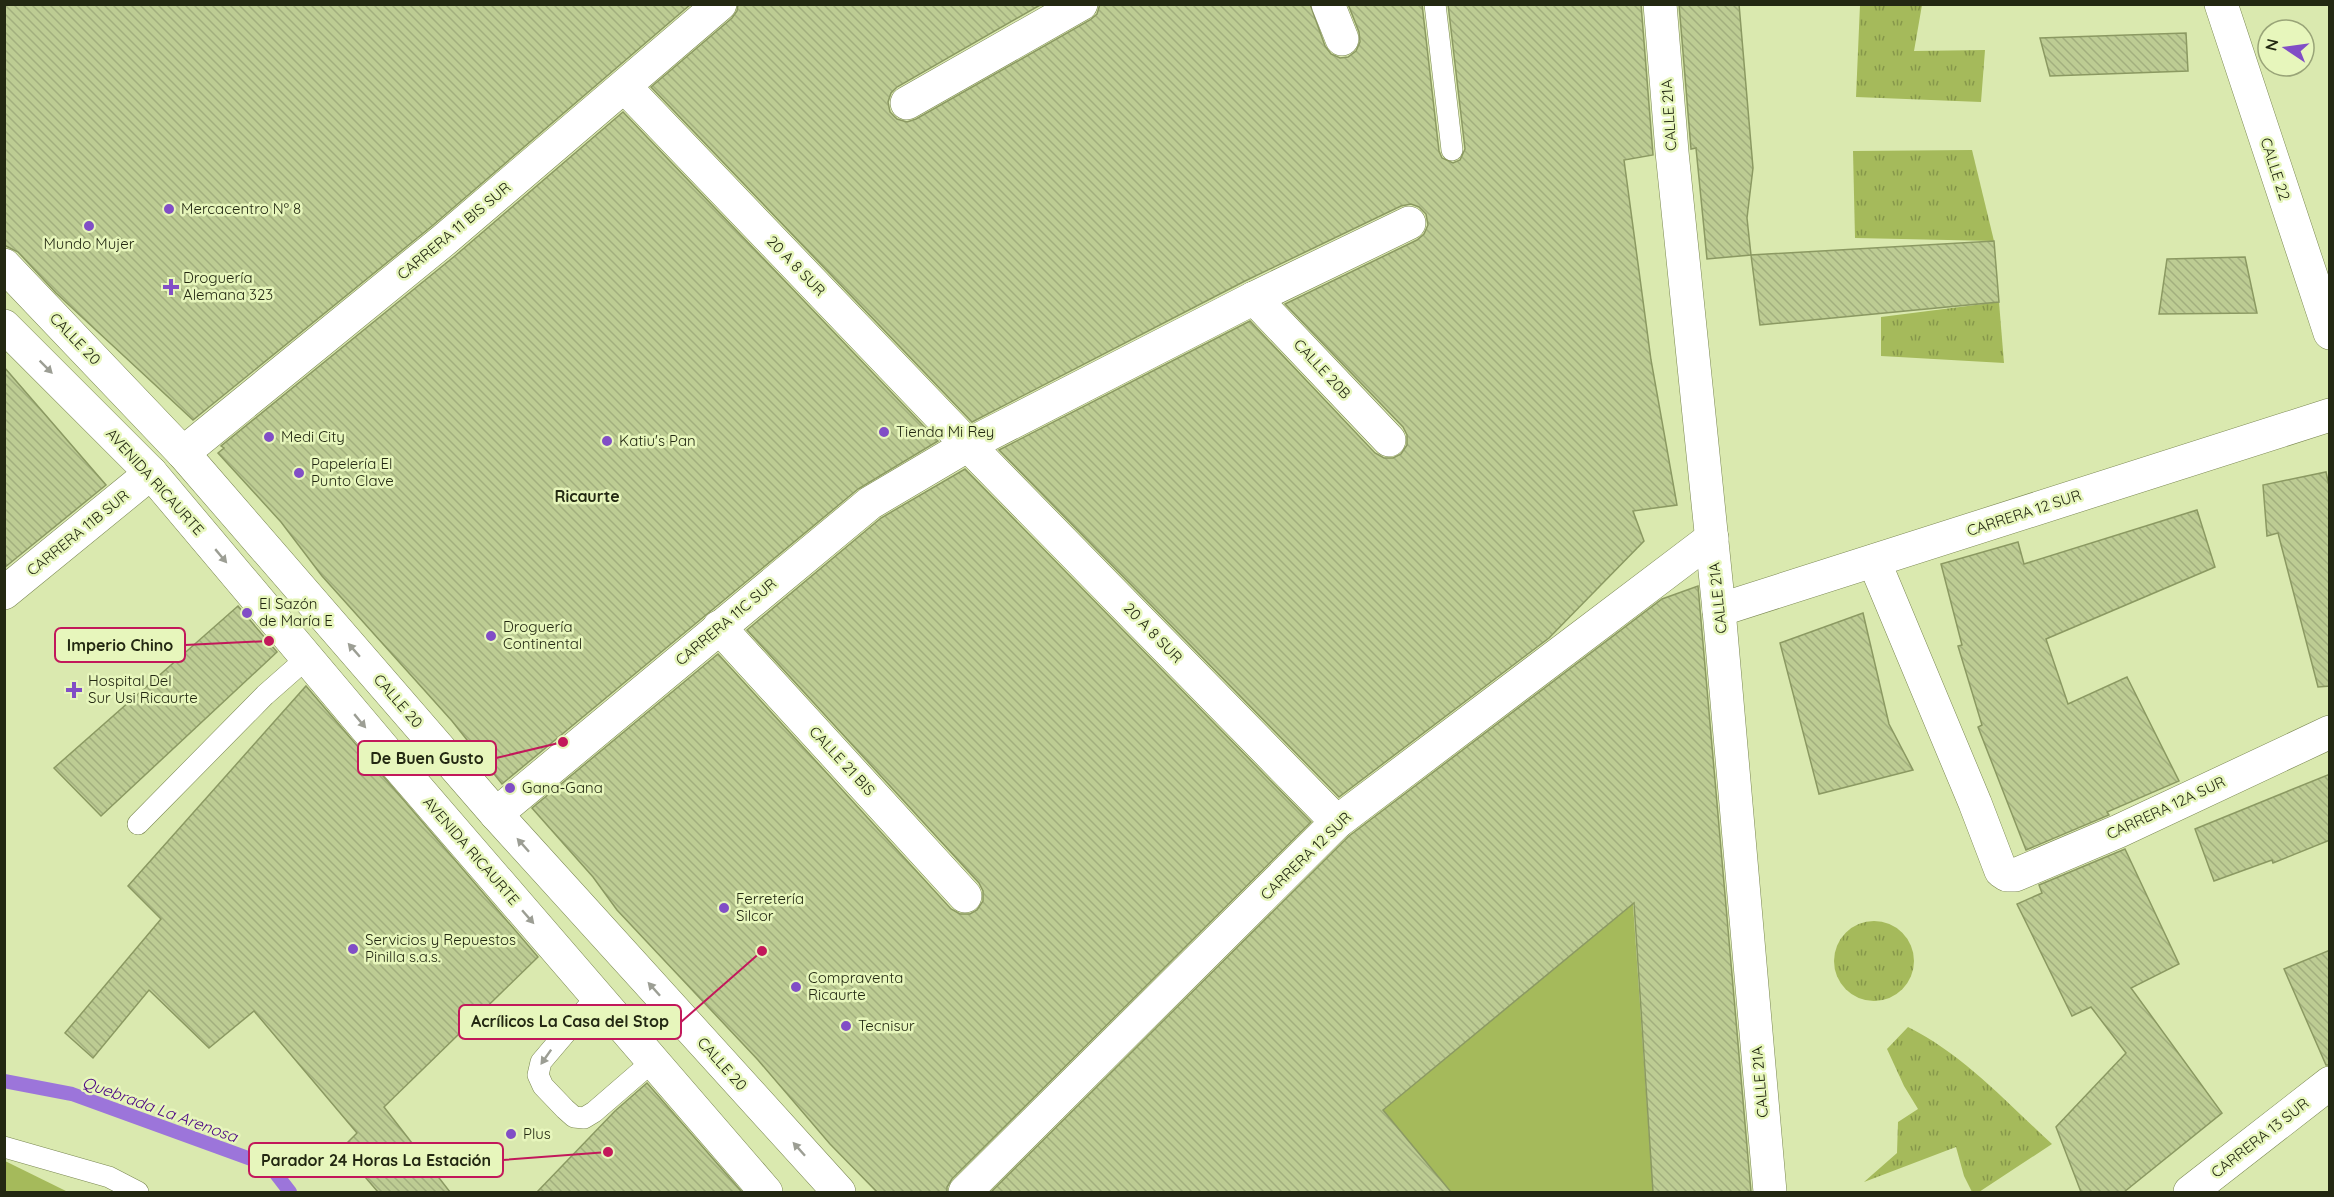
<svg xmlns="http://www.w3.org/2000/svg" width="2334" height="1197" viewBox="0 0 2334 1197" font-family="Quicksand,sans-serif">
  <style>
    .grass { fill: #a5ba5b }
    .park { fill: url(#park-tufts) }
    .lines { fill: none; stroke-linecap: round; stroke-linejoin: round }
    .stream { stroke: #9c75da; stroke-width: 14 }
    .building { fill: url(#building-back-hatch); stroke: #8b9962; stroke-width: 1.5 }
    .lane-casing { stroke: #7a8751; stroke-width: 22 }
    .street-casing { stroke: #7a8751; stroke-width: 34 }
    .primary-casing { stroke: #7a8751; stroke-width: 34 }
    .lane { stroke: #fff; stroke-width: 21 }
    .street { stroke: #fff; stroke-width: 33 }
    .primary { stroke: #fff; stroke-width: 33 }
    .oneway { fill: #9c9e94 }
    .poi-dot { fill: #814ec6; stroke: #e7f6bc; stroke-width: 2 }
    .labels { text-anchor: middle; stroke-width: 5; stroke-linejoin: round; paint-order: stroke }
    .street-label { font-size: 15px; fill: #232812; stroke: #e7f6bc }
    .poi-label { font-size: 15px; fill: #232812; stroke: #e7f6bc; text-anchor: start }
    .neighbourhood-label { font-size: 16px; font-weight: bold; fill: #232812; stroke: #e7f6bc }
    .water-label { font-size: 16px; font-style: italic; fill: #4a0385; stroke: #e7f6bc }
    .leader { fill: none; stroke: #c2185b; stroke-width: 2 }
    .callout-dot { fill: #c2185b; stroke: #e7f6bc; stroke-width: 2 }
    .callout { fill: #e7f6bc; stroke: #c2185b; stroke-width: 2 }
    .callout-label { font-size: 16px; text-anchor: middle; font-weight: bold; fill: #232812 }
  </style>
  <defs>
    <pattern id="park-tufts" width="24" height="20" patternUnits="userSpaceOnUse" patternTransform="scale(1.5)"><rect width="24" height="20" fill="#a5ba5b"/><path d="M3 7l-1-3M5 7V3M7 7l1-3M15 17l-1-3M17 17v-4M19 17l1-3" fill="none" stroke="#86974a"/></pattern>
    <pattern id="building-back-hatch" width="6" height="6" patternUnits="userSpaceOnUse" patternTransform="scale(1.5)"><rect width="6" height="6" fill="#bdcc93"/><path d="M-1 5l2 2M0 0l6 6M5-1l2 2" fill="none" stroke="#a2af7e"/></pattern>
  </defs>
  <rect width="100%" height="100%" fill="#dae9af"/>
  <g class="grass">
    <polygon points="1633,904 1653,1192 1451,1192 1383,1110"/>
    <polygon points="4,1161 5,1161 68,1192 5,1192"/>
  </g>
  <g class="park">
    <polygon points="1860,5 1922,5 1914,51 1985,50 1981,102 1856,97"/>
    <polygon points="1972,150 1994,241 1855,238 1853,151"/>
    <polygon points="1999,302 2004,363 1881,356 1881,317"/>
    <circle cx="1874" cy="961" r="40"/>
    <path d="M1908,1027C1964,1055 2006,1102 2052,1144L1979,1192H1972L1964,1176L1956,1147L1864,1182L1897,1153L1898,1122L1918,1109L1904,1086L1887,1049Z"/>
  </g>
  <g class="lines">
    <polyline class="stream" points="4,1081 72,1094 270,1166 290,1192"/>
  </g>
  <g class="building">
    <polygon points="4,4 691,4 432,226 193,420 56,293 18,252 4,245"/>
    <polygon points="738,4 1042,4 897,87 891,93 888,102 890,112 897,119 907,122 916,119 1090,20 1097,14 1100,4 1310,4 1325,46 1331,54 1340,58 1348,57 1356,51 1360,42 1359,32 1348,4 1422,4 1439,151 1442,158 1453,163 1460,160 1465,149 1448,4 1641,4 1653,155 1624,160 1651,360 1677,505 1633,511 1644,541 1549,638 1339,797 999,450 1250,321 1375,453 1384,458 1393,458 1401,454 1407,445 1407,435 1403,427 1285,304 1417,240 1424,234 1428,225 1426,214 1419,207 1411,204 1401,206 1245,281 972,422 651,87 732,18 737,11"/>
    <polygon points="1679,4 1739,4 1753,168 1747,218 1751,255 1707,259 1696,148 1691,149"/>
    <polygon points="2186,33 2188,71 2050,76 2040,38"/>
    <polygon points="623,112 938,441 858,489 502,784 452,721 322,576 281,522 218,453 224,448 221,446 456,255"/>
    <polygon points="1994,241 1999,302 1760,325 1751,255"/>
    <polygon points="2245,257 2257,313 2159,314 2167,259"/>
    <polygon points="4,367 106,485 4,568"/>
    <polygon points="965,469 1311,822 952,1179 947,1187 947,1192 877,1192 830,1144 758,1060 617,910 593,877 532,808 718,654 951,909 960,914 970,914 977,910 983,901 983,891 979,883 747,630 881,518"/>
    <polygon points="2326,472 2330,490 2330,686 2318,687 2278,533 2267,536 2263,485"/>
    <polygon points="2197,510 2215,567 2046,639 2068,704 2127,677 2179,781 2107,812 2109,815 2026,850 1978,727 1982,725 1958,646 1962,645 1941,564 2018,542 2024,564"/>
    <polygon points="1698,586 1751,1192 1653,1192 1634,903 1383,1110 1451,1192 991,1192 1349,836 1662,599"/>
    <polygon points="238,606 277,652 101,816 54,768"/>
    <polygon points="1863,613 1889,724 1913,770 1819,794 1780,643"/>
    <polygon points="306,686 538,957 384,1107 450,1192 378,1192 341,1149 357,1133 254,1011 209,1048 149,990 93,1058 65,1033 161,919 128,886"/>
    <polygon points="2330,774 2330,840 2273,863 2272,860 2214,881 2195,829"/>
    <polygon points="2125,849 2179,964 2131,988 2222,1113 2124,1192 2081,1192 2056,1127 2126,1053 2091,1007 2072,1016 2017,904 2042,893 2039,885"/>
    <polygon points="2330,950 2330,1065 2326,1065 2284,969"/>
    <polygon points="647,1083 742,1192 537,1192 615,1111"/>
  </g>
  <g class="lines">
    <defs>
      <g id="lane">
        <polyline points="1435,4 1452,150"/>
        <polyline points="138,824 265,695 307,658"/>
        <polyline points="597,996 541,1062 538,1075 543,1086 565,1109 574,1117 584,1118 594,1112 653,1061"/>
        <polyline points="4,1147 109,1177 138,1192"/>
      </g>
      <g id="street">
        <polyline points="1328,4 1342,39"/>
        <polyline points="1660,4 1672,152 1719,610 1770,1192"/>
        <polyline points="2221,4 2330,333"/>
        <polyline points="625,87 968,445 1337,822"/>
        <polyline points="907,103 1081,4"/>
        <polyline points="1254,298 1389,440"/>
        <polyline points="183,453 444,240 720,4"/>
        <polyline points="1874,561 1975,803 2001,871 2007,875 2015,875 2119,831 2330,732"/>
        <polyline points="4,593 151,473"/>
        <polyline points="1719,610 2330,415"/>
        <polyline points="719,627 965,896"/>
        <polyline points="496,814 870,503 968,445 1254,298 1409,223"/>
        <polyline points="965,1192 1337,822 1712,538"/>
        <polyline points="2190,1192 2330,1083"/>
      </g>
      <g id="primary">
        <polyline points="4,265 183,453 496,814 839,1192"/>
        <polyline points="4,326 151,473 398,766 766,1192"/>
      </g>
    </defs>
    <use href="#lane" class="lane-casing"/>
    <use href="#street" class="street-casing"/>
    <use href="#primary" class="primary-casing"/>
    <use href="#lane" class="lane"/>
    <use href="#street" class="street"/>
    <use href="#primary" class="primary"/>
  </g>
  <defs><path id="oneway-solid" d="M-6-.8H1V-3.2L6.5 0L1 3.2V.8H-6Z" transform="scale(1.5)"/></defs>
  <g class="oneway">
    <use href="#oneway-solid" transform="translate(46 367) rotate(45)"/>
    <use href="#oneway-solid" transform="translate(221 556) rotate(50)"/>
    <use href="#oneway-solid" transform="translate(354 650) rotate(-131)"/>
    <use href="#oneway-solid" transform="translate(360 721) rotate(50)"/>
    <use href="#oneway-solid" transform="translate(523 845) rotate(-132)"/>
    <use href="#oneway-solid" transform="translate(528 917) rotate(49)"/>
    <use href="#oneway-solid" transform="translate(654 989) rotate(-132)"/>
    <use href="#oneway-solid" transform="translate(546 1057) rotate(125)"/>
    <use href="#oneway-solid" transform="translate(799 1149) rotate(-132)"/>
  </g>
  <g class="poi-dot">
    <circle cx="169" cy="209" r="6"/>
    <circle cx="89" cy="226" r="6"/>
    <path d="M168 278h6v6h6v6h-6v6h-6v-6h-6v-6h6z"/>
    <circle cx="884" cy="432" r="6"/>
    <circle cx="269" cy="437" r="6"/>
    <circle cx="607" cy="441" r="6"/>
    <circle cx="299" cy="473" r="6"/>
    <circle cx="247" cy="613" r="6"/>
    <circle cx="491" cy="636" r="6"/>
    <path d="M71 681h6v6h6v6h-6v6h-6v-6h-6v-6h6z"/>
    <circle cx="510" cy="788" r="6"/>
    <circle cx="724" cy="908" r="6"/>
    <circle cx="353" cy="949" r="6"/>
    <circle cx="796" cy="987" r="6"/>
    <circle cx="846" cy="1026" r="6"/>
    <circle cx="511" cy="1134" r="6"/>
  </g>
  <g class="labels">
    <g class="street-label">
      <text transform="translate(1669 115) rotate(-94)" y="5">CALLE 21A</text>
      <text transform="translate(2275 169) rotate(72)" y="5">CALLE 22</text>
      <text transform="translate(454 231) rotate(-40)" y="5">CARRERA 11 BIS SUR</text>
      <text transform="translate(796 266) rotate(46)" y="5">20 A 8 SUR</text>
      <text transform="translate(75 339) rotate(46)" y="5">CALLE 20</text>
      <text transform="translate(1322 369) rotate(47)" y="5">CALLE 20B</text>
      <text transform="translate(155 482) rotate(48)" y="5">AVENIDA RICAURTE</text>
      <text transform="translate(2024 513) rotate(-18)" y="5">CARRERA 12 SUR</text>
      <text transform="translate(78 533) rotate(-39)" y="5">CARRERA 11B SUR</text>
      <text transform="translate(1718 598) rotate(-96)" y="5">CALLE 21A</text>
      <text transform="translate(726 622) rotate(-40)" y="5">CARRERA 11C SUR</text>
      <text transform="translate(1153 633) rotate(46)" y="5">20 A 8 SUR</text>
      <text transform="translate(398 701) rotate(49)" y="5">CALLE 20</text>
      <text transform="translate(842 761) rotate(47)" y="5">CALLE 21 BIS</text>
      <text transform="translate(2166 808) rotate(-25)" y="5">CARRERA 12A SUR</text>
      <text transform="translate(471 851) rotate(49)" y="5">AVENIDA RICAURTE</text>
      <text transform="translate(1306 856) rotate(-44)" y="5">CARRERA 12 SUR</text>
      <text transform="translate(722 1064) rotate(48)" y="5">CALLE 20</text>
      <text transform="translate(1760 1082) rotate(-95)" y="5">CALLE 21A</text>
      <text transform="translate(2260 1138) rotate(-38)" y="5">CARRERA 13 SUR</text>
    </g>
    <g class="poi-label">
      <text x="181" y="214">Mercacentro Nº 8</text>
      <text x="89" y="249" text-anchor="middle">Mundo Mujer</text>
      <text x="183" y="283">Droguería<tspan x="183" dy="17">Alemana 323</tspan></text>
      <text x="896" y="437">Tienda Mi Rey</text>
      <text x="281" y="442">Medi City</text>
      <text x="619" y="446">Katiu's Pan</text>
      <text x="311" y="469">Papelería El<tspan x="311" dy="17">Punto Clave</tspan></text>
      <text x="259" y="609">El Sazón<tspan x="259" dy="17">de María E</tspan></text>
      <text x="503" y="632">Droguería<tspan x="503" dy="17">Continental</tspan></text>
      <text x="88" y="686">Hospital Del<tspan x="88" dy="17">Sur Usi Ricaurte</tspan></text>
      <text x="522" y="793">Gana-Gana</text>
      <text x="736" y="904">Ferretería<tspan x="736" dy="17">Silcor</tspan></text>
      <text x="365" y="945">Servicios y Repuestos<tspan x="365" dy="17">Pinilla s.a.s.</tspan></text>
      <text x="808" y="983">Compraventa<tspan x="808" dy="17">Ricaurte</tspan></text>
      <text x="858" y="1031">Tecnisur</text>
      <text x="523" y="1139">Plus</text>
    </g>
    <g class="neighbourhood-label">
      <text x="587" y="502">Ricaurte</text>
    </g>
    <g class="water-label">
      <text transform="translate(160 1109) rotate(20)" y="6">Quebrada La Arenosa</text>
    </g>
  </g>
  <path class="leader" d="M269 641L185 645M563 742L496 758M762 951L681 1022M608 1152L503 1160"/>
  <g class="callout-dot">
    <circle cx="269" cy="641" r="6"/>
    <circle cx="563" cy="742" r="6"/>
    <circle cx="762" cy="951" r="6"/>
    <circle cx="608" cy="1152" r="6"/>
  </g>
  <g class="callout">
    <rect x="55" y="628" width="130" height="34" rx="6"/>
    <rect x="358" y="741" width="138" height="34" rx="6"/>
    <rect x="459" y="1005" width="222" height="34" rx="6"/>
    <rect x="249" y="1143" width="254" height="34" rx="6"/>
  </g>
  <g class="callout-label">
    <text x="120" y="651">Imperio Chino</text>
    <text x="427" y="764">De Buen Gusto</text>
    <text x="570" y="1027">Acrílicos La Casa del Stop</text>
    <text x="376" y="1166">Parador 24 Horas La Estación</text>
  </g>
  <rect width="2334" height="1197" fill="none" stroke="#232812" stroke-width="12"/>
  <g transform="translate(2286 48) rotate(283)"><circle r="28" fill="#e7f6bc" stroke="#99a478" stroke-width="1.5"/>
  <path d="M0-4.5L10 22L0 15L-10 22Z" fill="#814ec6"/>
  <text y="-9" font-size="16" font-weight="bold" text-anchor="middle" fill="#232812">N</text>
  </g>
</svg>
